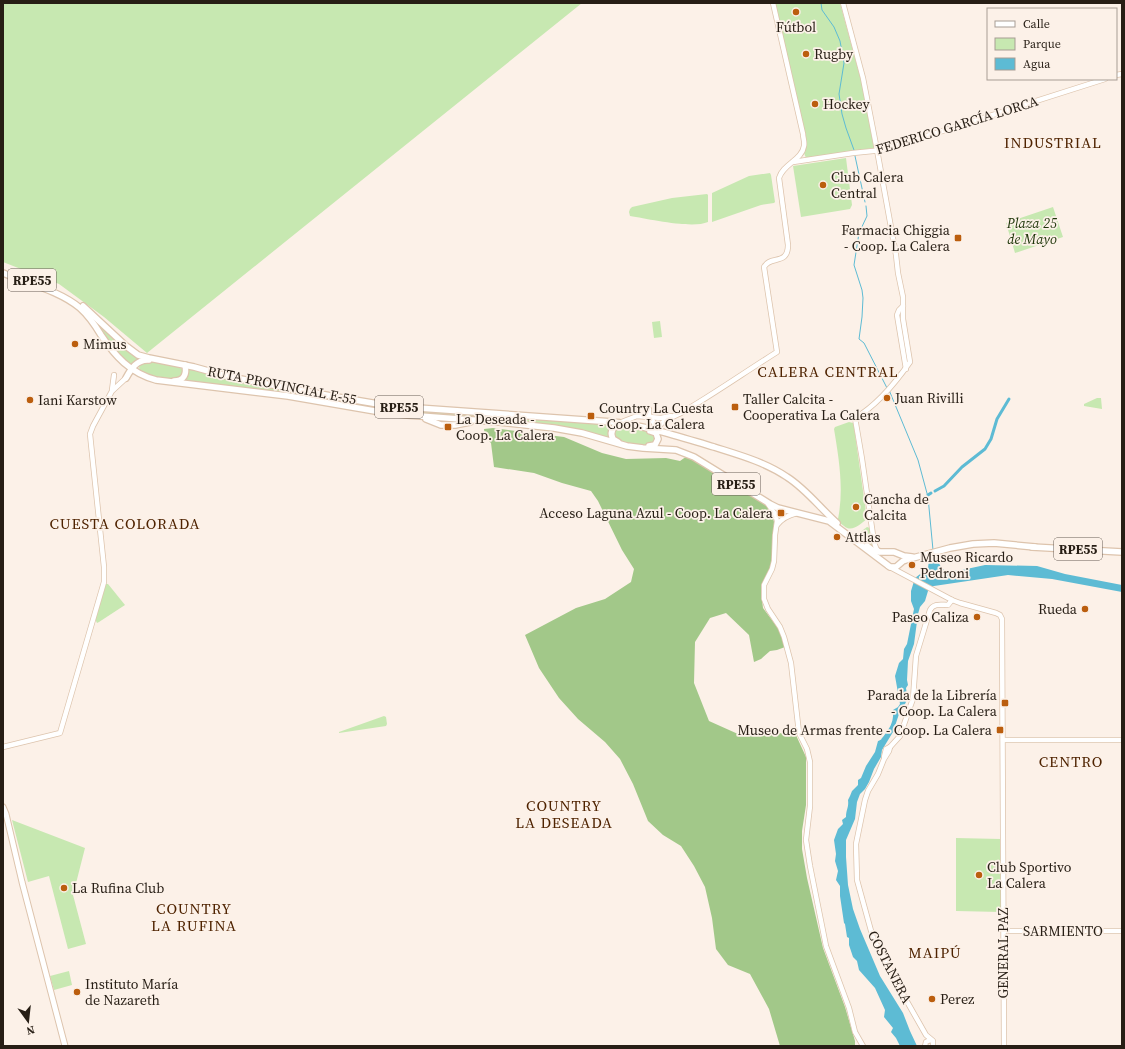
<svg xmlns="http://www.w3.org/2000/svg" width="1125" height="1049" viewBox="0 0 1125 1049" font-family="'Source Serif 4',serif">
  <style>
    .green { fill: #c7e8b1 }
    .forest { fill: #a2c889 }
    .water { fill: #5dbbd4 }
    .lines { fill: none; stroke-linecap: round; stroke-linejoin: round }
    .stream { stroke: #5dbbd4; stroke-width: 1 }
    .canal { stroke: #5dbbd4; stroke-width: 3 }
    .tertiary-casing { stroke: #ddc4ad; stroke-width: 6 }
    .secondary-casing { stroke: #ddc4ad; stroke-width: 7 }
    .primary-casing { stroke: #ddc4ad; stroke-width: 8 }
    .tertiary { stroke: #fff; stroke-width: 4.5 }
    .secondary { stroke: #fff; stroke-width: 5 }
    .primary { stroke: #fff; stroke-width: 5.5 }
    .poi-dot { fill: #bb5e0e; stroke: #fcf1e8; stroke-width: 1.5 }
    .labels { text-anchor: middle; stroke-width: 3.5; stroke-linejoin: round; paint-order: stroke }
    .shield { fill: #fcf1e8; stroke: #675d54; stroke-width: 1 }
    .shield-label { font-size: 13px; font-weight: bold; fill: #271e15 }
    .poi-label { font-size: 14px; fill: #271e15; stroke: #fcf1e8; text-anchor: start }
    .street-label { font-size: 14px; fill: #271e15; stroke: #fcf1e8 }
    .park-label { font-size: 14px; font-style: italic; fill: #1d3508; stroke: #fcf1e8 }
    .neighbourhood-label { font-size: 15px; letter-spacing: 1px; fill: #4f2300; stroke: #fcf1e8 }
  </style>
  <rect width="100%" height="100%" fill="#fcf1e8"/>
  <g class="green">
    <polygon points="3,3 582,3 147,353 104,317 59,284 3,262"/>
    <polygon points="774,3 840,3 862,84 874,148 806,158 804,153 806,145"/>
    <polygon points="846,158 852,205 850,209 801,217 793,166"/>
    <polygon points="770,173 771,175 775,202 774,203 761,205 712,222 712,193 749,176"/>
    <path d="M707,194L708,195V222C692,229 649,219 630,216L629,212L630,209L632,207L672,198Z"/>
    <polygon points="1053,207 1063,237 1015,253 1006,223"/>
    <polygon points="74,301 140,358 132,367 123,360"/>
    <polygon points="660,321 662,337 654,338 652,322"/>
    <path d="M150,361L179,367L183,370V376C180,377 177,379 174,379C168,381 144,375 140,370C138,367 140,364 142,362Z"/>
    <polygon points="187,367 234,380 336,399 612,424 611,439 580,431 397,412 183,381"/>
    <polygon points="1097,398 1101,398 1102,409 1084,406 1084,404"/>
    <path d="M849,422L853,423L854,427L867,519C860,524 852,533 844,526C841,524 839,522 838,519C844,489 839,459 834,429L835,427Z"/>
    <path d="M619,426L651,432L656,437L655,442C644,448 625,444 615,438L614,432L617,427Z"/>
    <polygon points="867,527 870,528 873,546 859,536 859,533"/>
    <polygon points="106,584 108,584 125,605 99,622 97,623 96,621 96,618"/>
    <polygon points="384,716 386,717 387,724 386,726 339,733 339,732"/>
    <polygon points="12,820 85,848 73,895 86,944 68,949 49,876 28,882"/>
    <polygon points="956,838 1001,839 1001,912 956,911"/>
    <polygon points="69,971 72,985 54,990 50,976"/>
  </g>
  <polygon class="forest" points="493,428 564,437 602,453 626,459 666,458 680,461 687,456 697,461 730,483 766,504 772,514 774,522 772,566 763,583 762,600 763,608 780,631 785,647 777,650 770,651 761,659 754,662 749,635 726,613 710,618 695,642 694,683 709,721 738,734 795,733 806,757 806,805 802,831 802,849 807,878 823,948 845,1007 855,1041 855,1046 780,1046 769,1009 750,974 728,965 716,949 712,918 705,887 694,866 681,846 663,835 648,821 633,784 620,759 605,742 578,719 559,698 539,668 525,635 576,608 605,599 631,582 634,569 622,550 598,501 591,491 562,483 534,473 494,467 491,443 485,437 484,429"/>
  <path class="water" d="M936,558L941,567L945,571L962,570L985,565L1037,566L1065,574L1122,585V592L1052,579L1008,575L934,586L931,587L928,591L925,601L920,607L918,614L914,644L908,661L907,680L908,685L906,688L907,695L906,702L902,710L899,714L893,732L882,750L881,757L874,769L869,782L865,789L860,794L857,802L855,819L846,840V857L848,885L853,909L860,929L880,976L903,1013L910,1031L917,1046H900L896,1038L891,1032L893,1028L884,1017L885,1010L875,988L859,970L857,961L853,957L849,945V938L847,937L845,924L844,923L840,896V886L836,880L838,871L835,861L836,854L834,840L838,829L843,824L842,820L846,817C846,809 849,808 848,800L850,796L852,791L858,785V780L861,778L866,766L875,752L878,741C884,738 879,741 883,737C890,728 894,722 893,710L898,707L900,704L895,676L899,663L903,659L904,649L907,644L914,609L911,601V591L915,578L928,568L929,560Z"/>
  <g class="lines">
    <g class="stream">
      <polyline points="821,3 822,10 834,27 840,41 844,63 839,94 842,114 846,128 854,150"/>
      <polyline points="855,156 865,202"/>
      <polyline points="866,206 867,216 859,233 854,265 862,290 863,298 862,317 859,339 864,343 887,388"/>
      <polyline points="889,390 918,460 928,497 933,550"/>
    </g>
    <g class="canal">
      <polyline points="935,491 944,486 962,467 985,449 991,439 997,419 1009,399"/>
      <polyline points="928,495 931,493"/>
    </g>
    <defs>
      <g id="tertiary">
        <path d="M843,3L863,78L877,150L896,255L898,273L903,297V319L910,362C896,382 876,406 855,418L862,459L874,542L876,548L879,552"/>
        <polyline points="1116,75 1122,74"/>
        <polyline points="793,162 853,153 883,150 1105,79"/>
        <polyline points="903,306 899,310 897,315 906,369"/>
        <polyline points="112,390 114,375"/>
        <polyline points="649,409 649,415 658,430"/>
        <polyline points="619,423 637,416 661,418 671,416"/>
        <path d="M658,430C659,421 673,417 681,413C714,394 745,372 777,352L764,267C770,255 788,266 788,245L779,178C783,164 802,160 804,146C805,142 803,138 803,134L773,3"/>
        <polyline points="768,504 775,514 777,521 775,535 774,561 772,569 764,585 764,599 768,609 780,627 784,637 791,663 799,733 807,749 810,762 810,806 806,840 810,866 826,946 849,1008 855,1032 863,1046"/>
        <path d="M777,525C782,518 789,515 797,513"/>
        <polyline points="888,566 952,600 960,603 996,613 1000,615 1002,619 1004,1046"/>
        <polyline points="1003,740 1122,740"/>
        <polyline points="3,747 60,733 104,582 104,567 91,444 90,434 93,426 112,391 126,378"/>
        <polyline points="890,747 889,751 884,759 878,774 868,791 865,800 856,844 857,880 873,938 905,998 926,1035 932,1040"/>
        <path d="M884,757L886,749L890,747L900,736L910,707L913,699L916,656L930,610C934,603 941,605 948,605L952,600"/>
        <polyline points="1004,931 1122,931"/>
        <polyline points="925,1046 926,1042 930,1040 933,1041 933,1046"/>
      </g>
      <polyline id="secondary" points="3,807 6,814 22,882 65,1046"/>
      <g id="primary">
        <path d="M3,273C27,283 60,291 80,308C89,316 95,325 101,335C115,356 130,373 156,380L288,396L375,411L407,415L499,422L554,428L582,433L627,446L643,448L676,450L694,457L770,504L778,508L829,521L890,567H896L903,561L909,559L950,548L973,544L994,543L1035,547"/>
        <path d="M83,306L126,346L138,355L149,358L194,367L230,377L331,396L390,406L613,422C648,426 680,437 714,447C739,455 765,462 787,477C806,489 820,508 837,523"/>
        <path d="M126,378C131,369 137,359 149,360"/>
        <path d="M174,381C184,381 187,374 185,365"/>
        <polyline points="426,419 441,425 455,425 470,422"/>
        <path d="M618,442L613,439C609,432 613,427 619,423"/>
        <polyline points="649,446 655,445 658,439 656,433 650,431"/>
        <polyline points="867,546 872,550 880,552 894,552 904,556 912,557"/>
        <polyline points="1032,547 1122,552"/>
      </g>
    </defs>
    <use href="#tertiary" class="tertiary-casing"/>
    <use href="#secondary" class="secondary-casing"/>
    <use href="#primary" class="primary-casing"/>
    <use href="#tertiary" class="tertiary"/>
    <use href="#secondary" class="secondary"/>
    <use href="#primary" class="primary"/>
  </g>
  <g class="poi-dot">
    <circle cx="796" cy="12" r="4"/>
    <circle cx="806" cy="54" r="4"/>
    <circle cx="815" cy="104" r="4"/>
    <circle cx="823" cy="185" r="4"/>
    <rect x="954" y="234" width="8" height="8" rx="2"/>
    <circle cx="75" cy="344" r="4"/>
    <circle cx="887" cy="398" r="4"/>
    <circle cx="30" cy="400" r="4"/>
    <rect x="731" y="403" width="8" height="8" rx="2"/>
    <rect x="587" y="412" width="8" height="8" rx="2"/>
    <rect x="444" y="423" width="8" height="8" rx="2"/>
    <circle cx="856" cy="507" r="4"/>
    <rect x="777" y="509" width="8" height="8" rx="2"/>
    <circle cx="837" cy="537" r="4"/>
    <circle cx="912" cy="565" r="4"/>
    <circle cx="1085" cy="609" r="4"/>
    <circle cx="977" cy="617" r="4"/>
    <rect x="1001" y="699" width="8" height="8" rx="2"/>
    <rect x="996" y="726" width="8" height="8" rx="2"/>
    <circle cx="979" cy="875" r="4"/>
    <circle cx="64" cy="888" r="4"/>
    <circle cx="77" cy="992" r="4"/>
    <circle cx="932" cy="999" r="4"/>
  </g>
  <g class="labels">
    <g class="shield">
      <rect x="8" y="269" width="48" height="22" rx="3"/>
      <rect x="375" y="396" width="48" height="22" rx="3"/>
      <rect x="712" y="473" width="48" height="22" rx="3"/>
      <rect x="1054" y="538" width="48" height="22" rx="3"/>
    </g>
    <g class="shield-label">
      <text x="32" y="285">RPE55</text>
      <text x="399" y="412">RPE55</text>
      <text x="736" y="489">RPE55</text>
      <text x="1078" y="554">RPE55</text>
    </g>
    <g class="poi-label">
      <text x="796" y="32" text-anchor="middle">Fútbol</text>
      <text x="814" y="59">Rugby</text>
      <text x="823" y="109">Hockey</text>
      <text x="831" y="182">Club Calera<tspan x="831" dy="16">Central</tspan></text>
      <text x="950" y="235" text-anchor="end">Farmacia Chiggia<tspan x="950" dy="16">- Coop. La Calera</tspan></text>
      <text x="83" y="349">Mimus</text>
      <text x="895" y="403">Juan Rivilli</text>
      <text x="743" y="404">Taller Calcita -<tspan x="743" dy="16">Cooperativa La Calera</tspan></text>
      <text x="38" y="405">Iani Karstow</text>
      <text x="599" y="413">Country La Cuesta<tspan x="599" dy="16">- Coop. La Calera</tspan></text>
      <text x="456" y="424">La Deseada -<tspan x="456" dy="16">Coop. La Calera</tspan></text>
      <text x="864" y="504">Cancha de<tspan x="864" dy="16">Calcita</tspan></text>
      <text x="773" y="518" text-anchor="end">Acceso Laguna Azul - Coop. La Calera</text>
      <text x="845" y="542">Attlas</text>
      <text x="920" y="562">Museo Ricardo<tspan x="920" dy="16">Pedroni</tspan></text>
      <text x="1077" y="614" text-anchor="end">Rueda</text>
      <text x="969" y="622" text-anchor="end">Paseo Caliza</text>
      <text x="997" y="700" text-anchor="end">Parada de la Librería<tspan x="997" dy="16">- Coop. La Calera</tspan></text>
      <text x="992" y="735" text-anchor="end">Museo de Armas frente - Coop. La Calera</text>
      <text x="987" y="872">Club Sportivo<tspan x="987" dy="16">La Calera</tspan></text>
      <text x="72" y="893">La Rufina Club</text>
      <text x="85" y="989">Instituto María<tspan x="85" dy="16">de Nazareth</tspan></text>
      <text x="940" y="1004">Perez</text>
    </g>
    <g class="street-label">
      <text transform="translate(957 125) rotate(-17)" y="5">FEDERICO GARCÍA LORCA</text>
      <text transform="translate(282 385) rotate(11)" y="5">RUTA PROVINCIAL E-55</text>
      <text x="1063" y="936">SARMIENTO</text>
      <text transform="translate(1003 953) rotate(-90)" y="5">GENERAL PAZ</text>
      <text transform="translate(890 967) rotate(63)" y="5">COSTANERA</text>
    </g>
    <g class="park-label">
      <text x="1032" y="228">Plaza 25<tspan x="1032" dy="16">de Mayo</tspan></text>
    </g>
    <g class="neighbourhood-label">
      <text x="1053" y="148">INDUSTRIAL</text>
      <text x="828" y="377">CALERA CENTRAL</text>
      <text x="125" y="529">CUESTA COLORADA</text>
      <text x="1071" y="767">CENTRO</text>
      <text x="564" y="811">COUNTRY<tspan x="564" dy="17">LA DESEADA</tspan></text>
      <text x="194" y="914">COUNTRY<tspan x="194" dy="17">LA RUFINA</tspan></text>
      <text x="935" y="958">MAIPÚ</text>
    </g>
  </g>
  <rect width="1125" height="1049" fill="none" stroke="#271e15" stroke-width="8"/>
  <rect x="987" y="8" width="130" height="72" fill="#fcf1e8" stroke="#a79d94"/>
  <rect x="995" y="21" width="20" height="6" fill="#ffffff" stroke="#a79d94"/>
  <text x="1023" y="28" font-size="12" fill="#271e15">Calle</text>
  <rect x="995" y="38" width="20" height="12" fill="#c7e8b1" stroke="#a79d94"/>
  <text x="1023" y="48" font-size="12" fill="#271e15">Parque</text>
  <rect x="995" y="58" width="20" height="12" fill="#5dbbd4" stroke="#a79d94"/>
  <text x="1023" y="68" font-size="12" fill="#271e15">Agua</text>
  <g transform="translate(28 1021) rotate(165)" stroke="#fcf1e8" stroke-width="3" paint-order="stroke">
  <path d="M0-3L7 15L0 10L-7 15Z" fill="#271e15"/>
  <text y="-6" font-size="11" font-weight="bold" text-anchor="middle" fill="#271e15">N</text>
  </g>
</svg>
